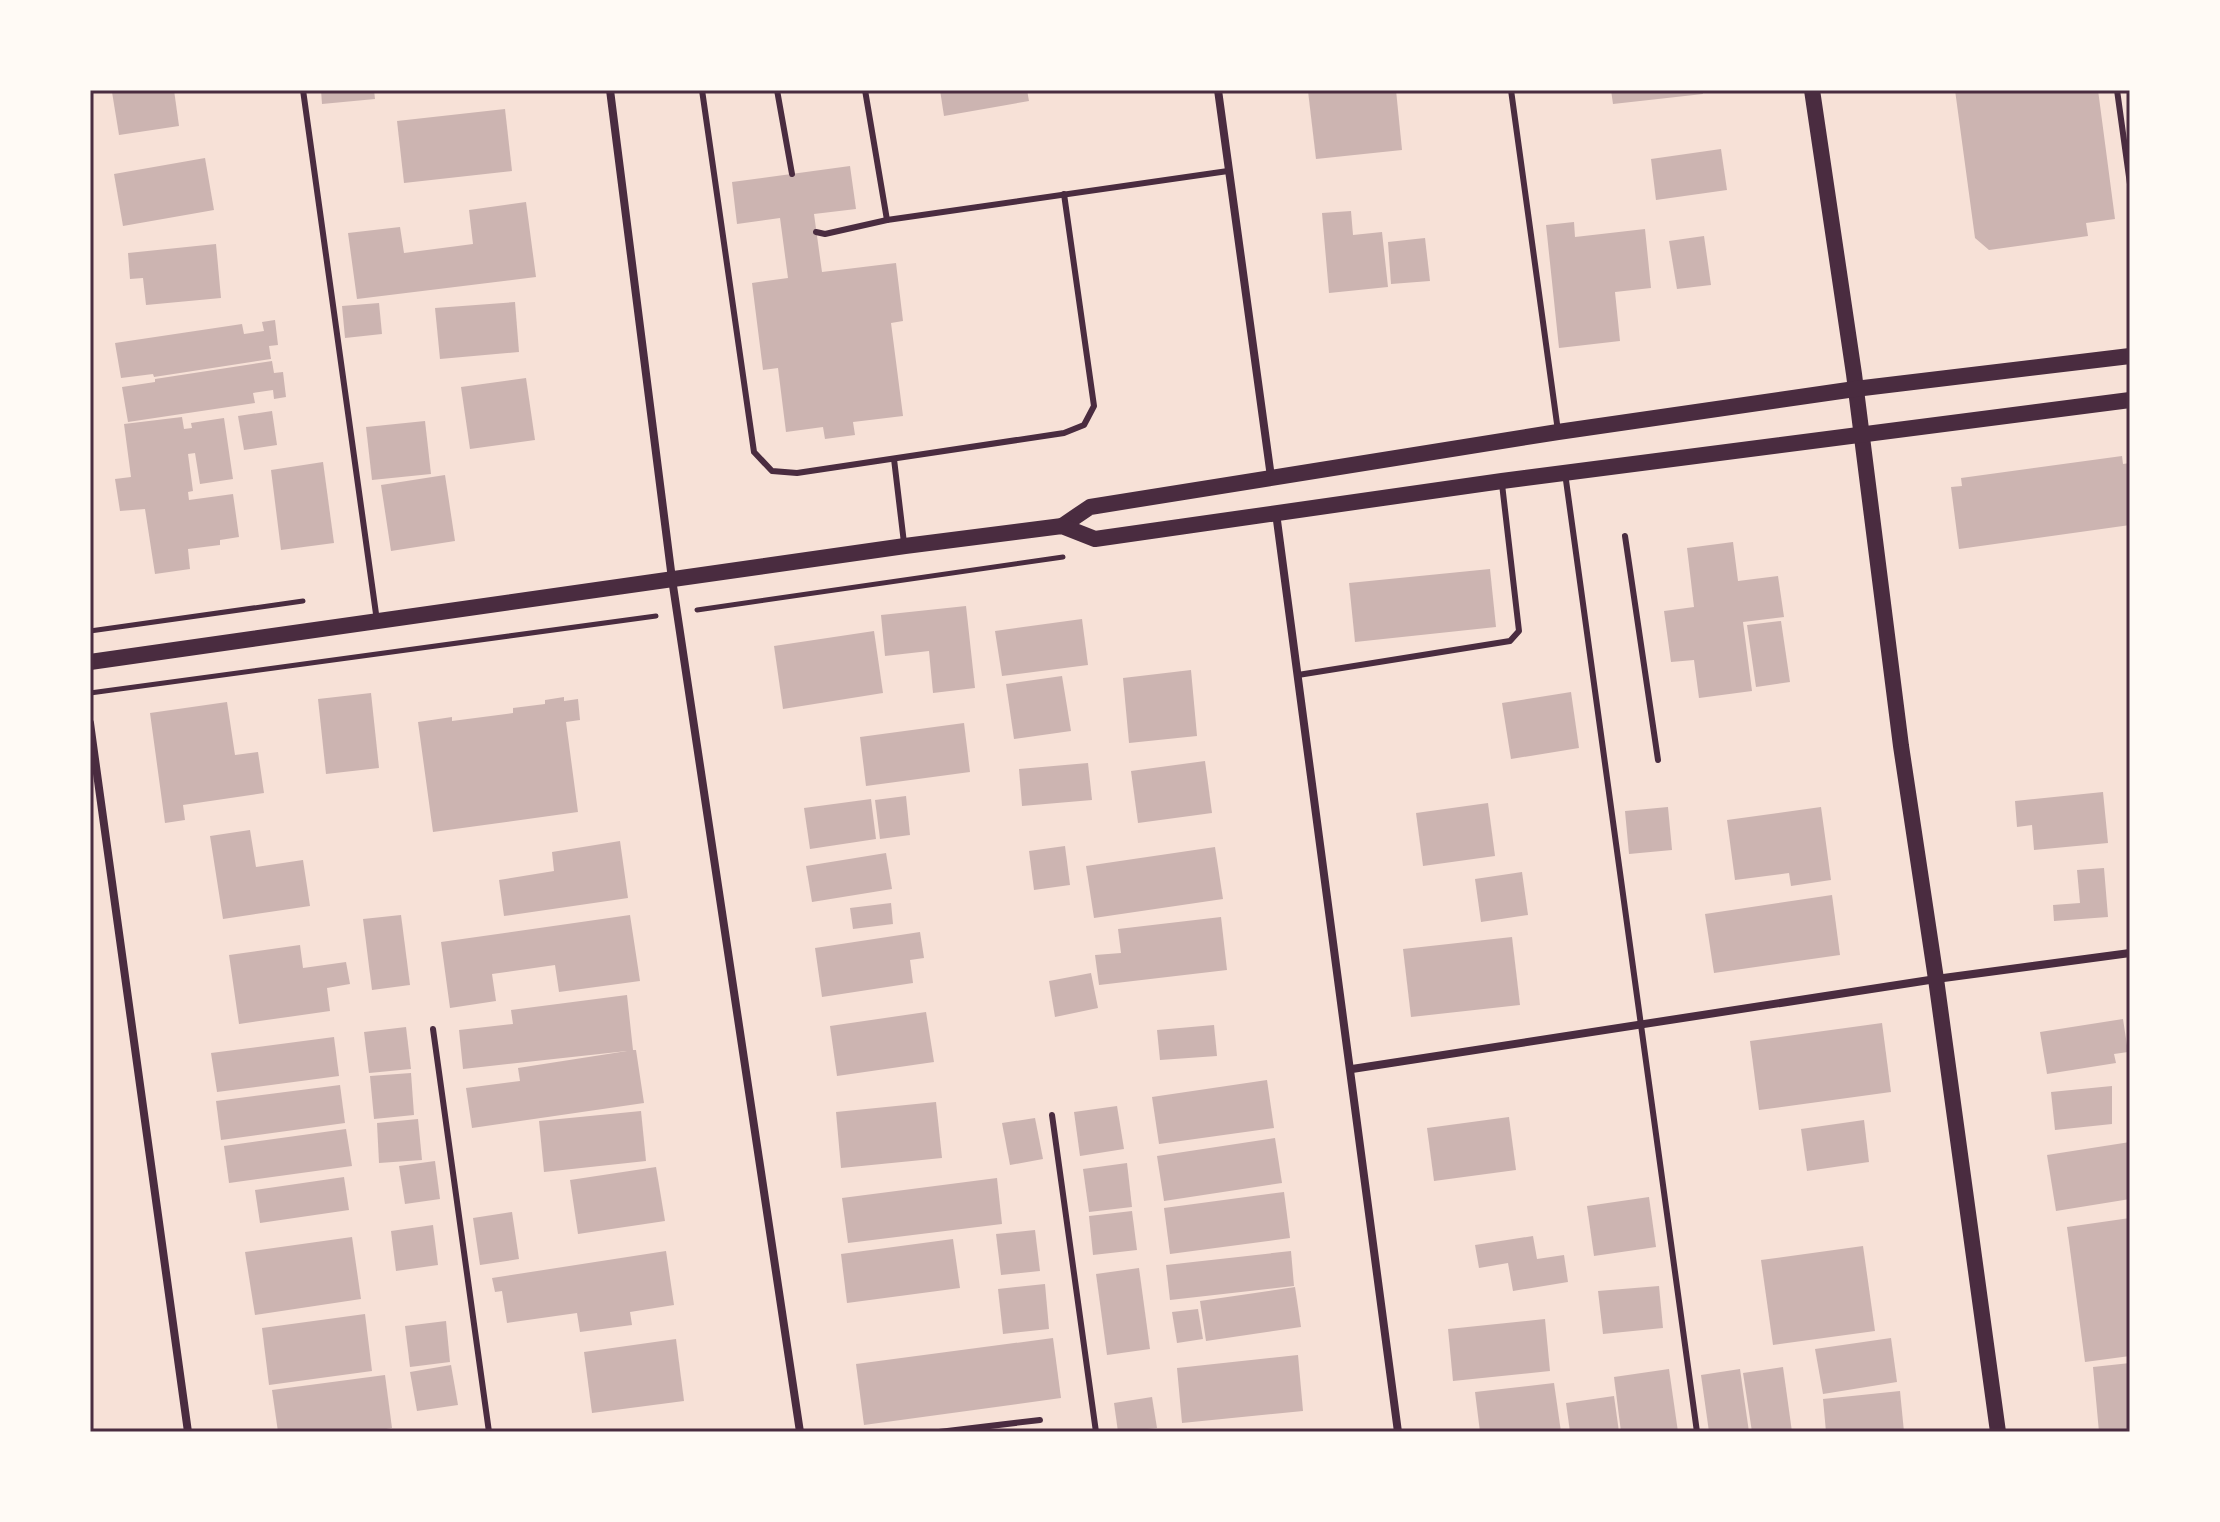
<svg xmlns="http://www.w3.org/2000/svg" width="2220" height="1522" viewBox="0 0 2220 1522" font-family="'IBM Plex Sans',sans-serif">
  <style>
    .building { fill: #ccb4b1 }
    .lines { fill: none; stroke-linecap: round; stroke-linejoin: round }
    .path { stroke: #4a2c40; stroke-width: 5 }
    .service { stroke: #4a2c40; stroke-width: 6 }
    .minor { stroke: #4a2c40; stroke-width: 8 }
    .secondary { stroke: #4a2c40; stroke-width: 16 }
    .neatline { fill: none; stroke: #4a2c40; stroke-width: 3 }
  </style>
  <rect width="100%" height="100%" fill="#f7e1d7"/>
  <g class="building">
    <polygon points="128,90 174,90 179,126 119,135 112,92"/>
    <polygon points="321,90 374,90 375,99 322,104"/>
    <polygon points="940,90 1027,90 1029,101 944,116"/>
    <polygon points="1396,90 1402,150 1316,159 1308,91"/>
    <polygon points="1611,90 1702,90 1703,94 1613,104"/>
    <polygon points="1955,90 2098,90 2115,219 2086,223 2088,236 1989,250 1975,238"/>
    <polygon points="505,109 512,171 404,183 397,121"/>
    <polygon points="1721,149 1727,190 1656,200 1651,159"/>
    <polygon points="205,158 214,210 123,226 114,174"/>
    <polygon points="850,166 856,209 814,214 822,272 896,263 903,321 891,323 903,416 853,422 855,435 825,439 823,427 786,432 778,368 763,370 752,283 788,278 780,218 737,224 732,182"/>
    <polygon points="526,202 536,277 357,299 348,233 400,227 404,253 473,244 469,210"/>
    <polygon points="1351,211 1353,235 1382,232 1388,287 1329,293 1322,213"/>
    <polygon points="1574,222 1575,237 1645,229 1651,288 1615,292 1620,341 1559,348 1546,225"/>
    <polygon points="1704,236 1711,285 1677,289 1669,241"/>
    <polygon points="1425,238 1430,281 1391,284 1388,242"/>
    <polygon points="216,244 221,298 146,305 143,278 130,279 128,253"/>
    <polygon points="515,302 519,352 440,359 435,308"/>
    <polygon points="379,303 382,334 345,338 342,306"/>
    <polygon points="275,320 278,345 269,346 271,359 154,377 153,374 121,378 115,343 242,324 244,334 264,331 262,322"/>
    <polygon points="272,361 274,373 283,372 286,397 274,399 273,390 253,393 255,403 128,422 122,387 155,382 155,379"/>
    <polygon points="526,378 535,440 470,449 461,387"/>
    <polygon points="272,411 277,445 244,450 238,416"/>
    <polygon points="182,417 184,429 192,428 191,423 224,418 233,479 200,484 195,453 188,454 193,491 188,492 189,500 233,494 239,537 220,540 220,545 188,549 190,569 155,574 145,509 120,511 115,479 131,477 124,424"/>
    <polygon points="425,421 431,474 372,480 366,427"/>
    <polygon points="2122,456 2123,464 2130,463 2130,525 1959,549 1951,487 1962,486 1961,478"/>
    <polygon points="323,462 334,543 281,550 271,470"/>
    <polygon points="445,475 455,541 391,551 381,485"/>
    <polygon points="1733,542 1738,581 1778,576 1784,617 1743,622 1752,691 1699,698 1694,660 1671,662 1664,611 1694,607 1687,548"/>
    <polygon points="1490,569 1496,627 1355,642 1349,583"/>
    <polygon points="966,606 975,688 933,693 929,651 885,656 881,615"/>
    <polygon points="1082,619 1088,665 1002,676 995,631"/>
    <polygon points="1781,621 1790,682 1756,687 1747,625"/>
    <polygon points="874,631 883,693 783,709 774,646"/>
    <polygon points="1191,670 1197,736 1129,743 1123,678"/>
    <polygon points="1062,676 1071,731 1014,739 1006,684"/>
    <polygon points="1571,692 1579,748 1511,759 1502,703"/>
    <polygon points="371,693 379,768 326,774 318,699"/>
    <polygon points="564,697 564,701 578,699 580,720 566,722 578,812 433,832 418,722 452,717 452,721 513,713 513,708 545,704 545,700"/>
    <polygon points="227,702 235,755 258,752 264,793 183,805 185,820 165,823 150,713"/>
    <polygon points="964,723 970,772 866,786 860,737"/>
    <polygon points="1205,761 1212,813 1138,823 1131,771"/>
    <polygon points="1088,763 1092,800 1022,806 1019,769"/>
    <polygon points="2103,792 2108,843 2034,850 2032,825 2017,827 2015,801"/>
    <polygon points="906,796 910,835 880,839 875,800"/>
    <polygon points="871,799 876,839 810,849 804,808"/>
    <polygon points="1488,803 1495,856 1423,866 1416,813"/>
    <polygon points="1668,807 1672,850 1629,854 1625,811"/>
    <polygon points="1821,807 1831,880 1791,886 1789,873 1735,880 1727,820"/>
    <polygon points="250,830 256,867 303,860 310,906 223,919 210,836"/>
    <polygon points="620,841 628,898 504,916 499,880 554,871 552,852"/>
    <polygon points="1065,846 1070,885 1034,890 1029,851"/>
    <polygon points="1215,847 1223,899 1094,918 1086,866"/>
    <polygon points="886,853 892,889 812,902 806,866"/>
    <polygon points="2104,868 2108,917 2054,921 2053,905 2080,903 2077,870"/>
    <polygon points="1522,872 1528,915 1481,922 1475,879"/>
    <polygon points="1832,895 1840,955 1714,973 1705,914"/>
    <polygon points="891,903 893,924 853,929 850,908"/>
    <polygon points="401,915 410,985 372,990 363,919"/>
    <polygon points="630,915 640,981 559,992 555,965 492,974 496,1001 450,1008 441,942"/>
    <polygon points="1221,917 1227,970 1099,985 1095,955 1121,953 1118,929"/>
    <polygon points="920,932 924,958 910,960 913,983 822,997 815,948"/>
    <polygon points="1512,937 1520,1005 1411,1017 1403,949"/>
    <polygon points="300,945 303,968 346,962 350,984 327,988 330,1011 239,1024 229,955"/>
    <polygon points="1091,973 1098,1008 1055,1017 1049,981"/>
    <polygon points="627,995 633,1050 636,1050 644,1103 472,1128 466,1088 520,1081 518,1068 627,1051 463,1069 459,1030 513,1024 511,1010"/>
    <polygon points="926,1012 934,1062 837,1076 830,1026"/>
    <polygon points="2123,1019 2128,1052 2114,1054 2116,1063 2047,1074 2040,1032"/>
    <polygon points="1882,1023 1891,1092 1759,1110 1750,1041"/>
    <polygon points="1214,1025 1217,1056 1160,1060 1157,1030"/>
    <polygon points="406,1027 411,1069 369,1073 364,1032"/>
    <polygon points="334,1037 339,1076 217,1092 211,1053"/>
    <polygon points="411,1073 414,1115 374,1119 370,1076"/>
    <polygon points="1267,1080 1274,1128 1159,1144 1152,1097"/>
    <polygon points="340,1085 345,1123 221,1140 216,1101"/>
    <polygon points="2112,1086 2112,1124 2055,1130 2051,1092"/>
    <polygon points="936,1102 942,1158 841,1168 836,1112"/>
    <polygon points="1117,1106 1124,1149 1080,1156 1074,1112"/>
    <polygon points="641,1111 646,1161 544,1172 539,1121"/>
    <polygon points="1509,1117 1516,1170 1434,1181 1427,1128"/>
    <polygon points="1035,1118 1043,1159 1010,1165 1002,1123"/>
    <polygon points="418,1119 422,1160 379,1163 377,1123"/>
    <polygon points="1864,1120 1869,1162 1807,1171 1801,1129"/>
    <polygon points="346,1129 352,1166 229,1183 224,1146"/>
    <polygon points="1275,1138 1282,1183 1164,1201 1157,1156"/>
    <polygon points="2130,1142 2130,1199 2056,1211 2047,1155"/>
    <polygon points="435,1161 440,1199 405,1204 399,1166"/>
    <polygon points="1127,1163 1132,1207 1089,1212 1083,1169"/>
    <polygon points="656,1167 665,1221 578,1234 570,1180"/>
    <polygon points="344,1177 349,1210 260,1223 255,1190"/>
    <polygon points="997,1178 1002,1224 848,1243 842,1198"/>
    <polygon points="1284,1192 1290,1238 1170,1254 1164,1208"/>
    <polygon points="1649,1197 1656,1247 1594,1256 1587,1206"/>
    <polygon points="1132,1211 1137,1250 1093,1255 1089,1216"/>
    <polygon points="512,1212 519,1259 480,1265 473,1218"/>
    <polygon points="2130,1218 2130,1356 2085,1362 2067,1227"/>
    <polygon points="433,1225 438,1265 396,1271 391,1231"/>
    <polygon points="1035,1230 1040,1271 1001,1275 996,1234"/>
    <polygon points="1533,1236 1537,1259 1564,1255 1568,1282 1513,1291 1508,1263 1479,1268 1475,1245"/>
    <polygon points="352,1237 361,1299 255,1315 245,1252"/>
    <polygon points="953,1239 960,1288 847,1303 841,1254"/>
    <polygon points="1863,1246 1875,1331 1773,1345 1761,1260"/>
    <polygon points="666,1251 674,1305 630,1312 632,1325 580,1332 577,1313 507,1323 502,1291 495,1292 492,1278"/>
    <polygon points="1291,1251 1294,1286 1170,1300 1166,1265"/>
    <polygon points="1139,1268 1150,1349 1107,1355 1096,1274"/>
    <polygon points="1045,1284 1049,1329 1003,1334 998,1289"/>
    <polygon points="1659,1286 1663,1328 1603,1334 1598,1291"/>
    <polygon points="1295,1287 1301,1327 1206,1341 1200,1301"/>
    <polygon points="1198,1309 1203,1339 1177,1343 1172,1312"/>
    <polygon points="365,1314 372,1371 269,1385 262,1328"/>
    <polygon points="1545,1319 1550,1371 1453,1381 1448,1329"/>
    <polygon points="446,1321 450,1362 410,1367 405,1326"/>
    <polygon points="1053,1338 1061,1398 864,1425 856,1364"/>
    <polygon points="1891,1338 1897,1382 1823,1394 1815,1349"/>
    <polygon points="676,1339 684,1401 592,1413 584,1352"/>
    <polygon points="1298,1355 1303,1411 1182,1423 1177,1368"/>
    <polygon points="2130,1363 2130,1432 2099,1432 2093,1367"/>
    <polygon points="451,1365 458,1405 417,1411 410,1372"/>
    <polygon points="1783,1367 1792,1432 1752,1432 1743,1373"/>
    <polygon points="1669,1369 1678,1432 1621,1432 1614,1377"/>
    <polygon points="1740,1369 1749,1432 1709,1432 1701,1375"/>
    <polygon points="385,1375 392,1428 369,1432 278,1432 272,1390"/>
    <polygon points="1554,1383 1561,1432 1480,1432 1475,1392"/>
    <polygon points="1900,1391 1904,1432 1826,1432 1823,1399"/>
    <polygon points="1614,1396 1619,1432 1570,1432 1566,1403"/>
    <polygon points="1152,1397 1157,1428 1118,1432 1114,1403"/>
  </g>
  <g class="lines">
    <g class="path">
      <polyline points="697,610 1063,557"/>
      <polyline points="90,631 303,601"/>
      <polyline points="90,693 656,616"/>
    </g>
    <g class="service">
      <polyline points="303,90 377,621"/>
      <polyline points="702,90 754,452 772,471 797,473 1064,433 1084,425 1094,406 1064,194"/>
      <polyline points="777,90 792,174"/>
      <polyline points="865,90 887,220"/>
      <polyline points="1511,90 1558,431"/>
      <polyline points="2117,90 2130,184"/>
      <polyline points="816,232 825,234 887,220 1228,171"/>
      <polyline points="894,459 904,543"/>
      <polyline points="1565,473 1697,1432"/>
      <polyline points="1625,536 1658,760"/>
      <polyline points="1298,675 1510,641 1519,631 1502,484"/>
      <polyline points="433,1029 489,1432"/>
      <polyline points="1052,1115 1096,1432"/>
      <polyline points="939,1432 1040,1420"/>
    </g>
    <g class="minor">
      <polyline points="610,90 672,579 800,1432"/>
      <polyline points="1218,90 1271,477"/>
      <polyline points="1276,513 1398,1432"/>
      <polyline points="90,723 188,1432"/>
      <polyline points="1352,1069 1936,979 2130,953"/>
    </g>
    <g class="secondary">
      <polyline points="1812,90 1854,374 1901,746 1936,979 1998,1432"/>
      <polyline points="1062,526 1090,507 1558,432 1855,389 2130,356"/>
      <polyline points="90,662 905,546 1062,526 1095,539 1502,481 2130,400"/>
    </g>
  </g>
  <rect width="2220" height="1522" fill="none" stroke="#fffaf5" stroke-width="184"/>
  <rect x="92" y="92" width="2036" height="1338" class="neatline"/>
</svg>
